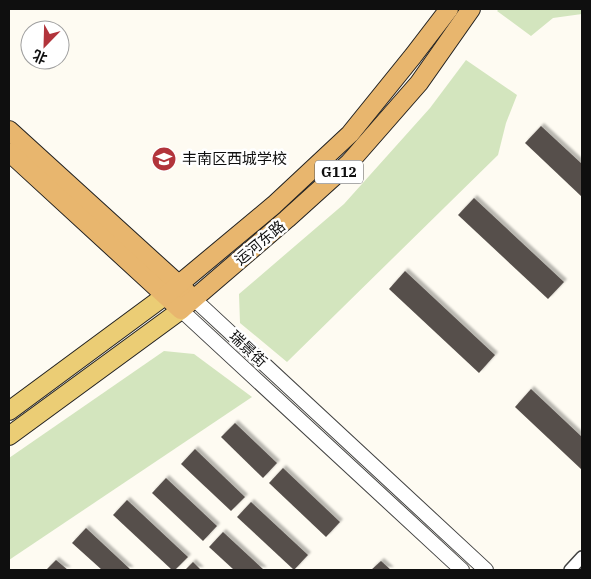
<svg xmlns="http://www.w3.org/2000/svg" width="591" height="579" viewBox="0 0 591 579" font-family="'IBM Plex Serif','Noto Sans SC',serif">
  <style>
    .green { fill: #d3e5be }
    .building { fill: #57504c; filter: url(#shadow) }
    .lines { fill: none; stroke-linecap: round; stroke-linejoin: round }
    .minor-casing { stroke: #424242; stroke-width: 14 }
    .tertiary-casing { stroke: #424242; stroke-width: 16 }
    .primary-casing { stroke: #202020; stroke-width: 20 }
    .trunk-casing { stroke: #202020; stroke-width: 20 }
    .minor { stroke: #fff; stroke-width: 11 }
    .tertiary { stroke: #fff; stroke-width: 14 }
    .primary { stroke: #ebcd75; stroke-width: 18 }
    .trunk { stroke: #e8b66e; stroke-width: 18 }
    .labels { text-anchor: middle; stroke-width: 5; stroke-linejoin: round; paint-order: stroke }
    .shield { fill: #fff; stroke: #575757; stroke-width: 1 }
    .shield-label { font-size: 14px; font-weight: bold; fill: #0f0f0f }
    .poi-label { font-size: 15px; fill: #0f0f0f; stroke: #fff; text-anchor: start }
    .street-label { font-size: 15px; fill: #0f0f0f; stroke: #fff }
  </style>
  <defs>
    <filter id="shadow"><feDropShadow dx="3" dy="-3" stdDeviation="1" flood-color="#0004"/></filter>
  </defs>
  <rect width="100%" height="100%" fill="#fefbf2"/>
  <g class="green">
    <polygon points="499,9 582,9 582,14 553,18 531,36 497,11"/>
    <polygon points="466,60 517,95 506,123 498,155 287,362 240,323 239,294 344,204 430,108"/>
    <polygon points="164,351 194,354 252,397 9,560 9,458"/>
  </g>
  <g class="building">
    <polygon points="541,126 582,164 582,197 525,143"/>
    <polygon points="474,198 564,282 548,299 458,215"/>
    <polygon points="405,271 495,355 479,373 389,289"/>
    <polygon points="531,389 582,437 582,470 515,407"/>
    <polygon points="235,423 277,463 263,478 221,437"/>
    <polygon points="195,449 245,497 231,511 181,464"/>
    <polygon points="283,468 340,522 326,537 269,483"/>
    <polygon points="166,478 217,526 203,541 152,493"/>
    <polygon points="127,500 188,557 175,570 172,570 113,515"/>
    <polygon points="251,502 308,555 294,570 237,517"/>
    <polygon points="86,528 131,570 102,570 72,543"/>
    <polygon points="223,532 264,570 234,570 209,547"/>
    <polygon points="56,560 68,570 46,570"/>
    <polygon points="381,561 391,570 371,570"/>
    <polygon points="193,562 201,570 185,570"/>
  </g>
  <g class="lines">
    <defs>
      <polyline id="minor" points="570,570 582,557"/>
      <g id="tertiary">
        <polyline points="194,299 486,570"/>
        <polyline points="181,310 462,570"/>
      </g>
      <g id="primary">
        <polyline points="9,411 166,295"/>
        <polyline points="9,436 181,310"/>
      </g>
      <g id="trunk">
        <polyline points="9,130 186,291"/>
        <polyline points="9,152 181,310 287,219 349,163 419,83 471,9"/>
        <polyline points="166,295 274,205 350,134 413,56 449,9"/>
      </g>
    </defs>
    <use href="#minor" class="minor-casing"/>
    <use href="#tertiary" class="tertiary-casing"/>
    <use href="#primary" class="primary-casing"/>
    <use href="#trunk" class="trunk-casing"/>
    <use href="#minor" class="minor"/>
    <use href="#tertiary" class="tertiary"/>
    <use href="#primary" class="primary"/>
    <use href="#trunk" class="trunk"/>
  </g>
  <defs>
    <symbol id="school-disc" viewBox="-11 -11 22 22"><circle r="9.5" fill="#b2343b" stroke="#fff"/><path d="M0-5L7-2L0 1L-7-2ZM-4 1L0 2.5L4 1V4Q0 6-4 4Z" fill="#fff"/></symbol>
  </defs>
  <g fill-rule="evenodd">
    <use href="#school-disc" x="150" y="145" width="28" height="28"/>
  </g>
  <g class="labels">
    <rect class="shield" x="315" y="160.5" width="48" height="23" rx="4"/>
    <g class="shield-label">
      <text x="339" y="177">G112</text>
    </g>
    <g class="poi-label">
      <text x="182" y="164">丰南区西城学校</text>
    </g>
    <g class="street-label">
      <text transform="translate(260 243) rotate(-40)" y="5">运河东路</text>
      <text transform="translate(248 349) rotate(43)" y="5">瑞景街</text>
    </g>
  </g>
  <rect width="591" height="579" fill="none" stroke="#0f0f0f" stroke-width="20"/>
  <g transform="translate(45 45) rotate(203)"><circle r="24" fill="#ffffff" stroke="#9f9f9f"/>
  <path d="M0-4L9 19L0 12L-9 19Z" fill="#b2343b"/>
  <text y="-8" font-size="14" font-weight="bold" text-anchor="middle" fill="#0f0f0f">北</text>
  </g>
</svg>
